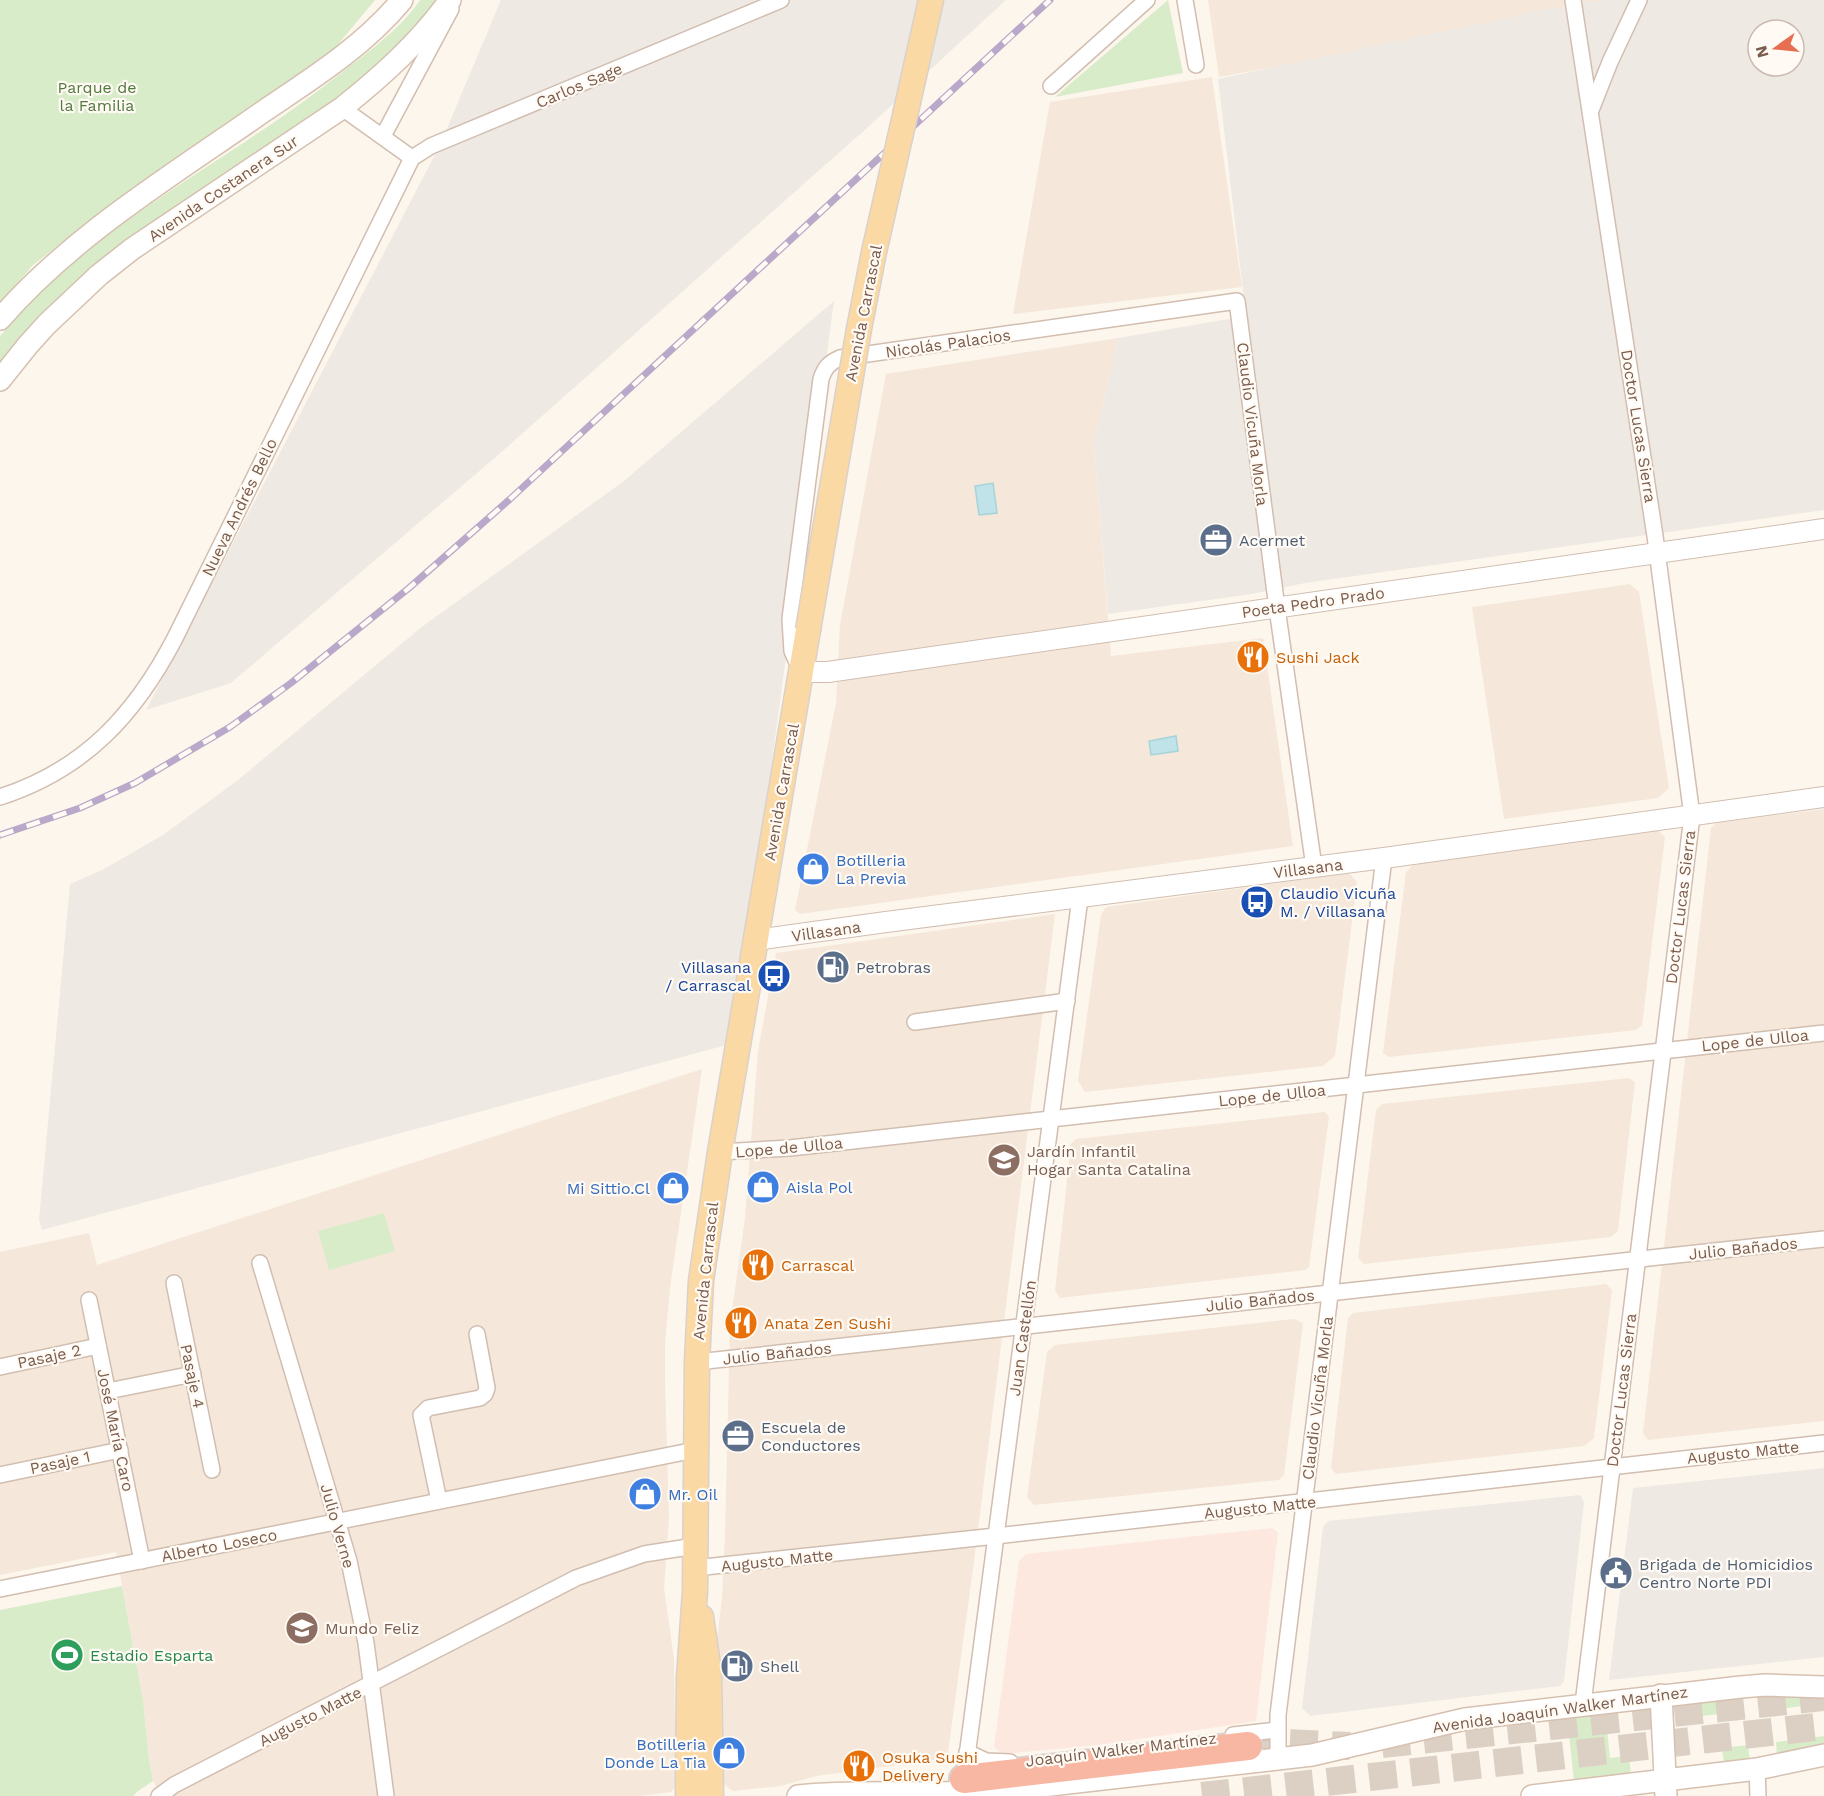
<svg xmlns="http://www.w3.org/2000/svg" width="1824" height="1796" viewBox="0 0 1824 1796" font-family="'Work Sans',sans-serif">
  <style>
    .residential { fill: #f5e8da }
    .commercial { fill: #fde8e0 }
    .industrial { fill: #efe9e4; fill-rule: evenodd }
    .green { fill: #d8ecc9 }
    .water { fill: #bfe3e8; stroke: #a5d3da; stroke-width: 1.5 }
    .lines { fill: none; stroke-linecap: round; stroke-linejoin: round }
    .motorway-tunnel { stroke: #dcd0c4; stroke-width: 28; stroke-dasharray: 28 14; stroke-linecap: butt }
    .minor-casing { stroke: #d1beb0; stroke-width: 18 }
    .tertiary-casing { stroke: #d1beb0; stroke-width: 22 }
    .secondary-casing { stroke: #d6c0b0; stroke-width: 24 }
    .primary-casing { stroke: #dad1cd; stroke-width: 27 }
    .motorway-casing { stroke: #dad1cd; stroke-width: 32 }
    .minor { stroke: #fff; stroke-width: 15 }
    .tertiary { stroke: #fff; stroke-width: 20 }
    .secondary { stroke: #fff; stroke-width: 21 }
    .primary { stroke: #fbd9a5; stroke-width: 24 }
    .motorway { stroke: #f7b7a3; stroke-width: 28 }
    .rail-casing { stroke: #b9a8c9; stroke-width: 7 }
    .rail { stroke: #fffaf3; stroke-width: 4.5; stroke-dasharray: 14; stroke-linecap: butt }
    .primary-bridge-casing { stroke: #dad1cd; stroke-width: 27; stroke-linecap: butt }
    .primary-bridge { stroke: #fbd9a5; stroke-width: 24 }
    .labels { text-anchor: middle; stroke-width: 4.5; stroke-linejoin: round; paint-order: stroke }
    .street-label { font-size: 16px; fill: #7a5c4d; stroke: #fffaf3 }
    .park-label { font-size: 16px; fill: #537a41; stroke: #fffaf3 }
    .service-label { font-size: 16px; fill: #4e5e75; stroke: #fffaf3; text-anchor: start }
    .food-label { font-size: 16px; fill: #c56008; stroke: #fffaf3; text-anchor: start }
    .shop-label { font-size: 16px; fill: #366cbe; stroke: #fffaf3; text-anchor: start }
    .transit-label { font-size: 16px; fill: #164399; stroke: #fffaf3; text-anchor: start }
    .education-label { font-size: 16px; fill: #785e54; stroke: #fffaf3; text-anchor: start }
    .leisure-label { font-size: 16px; fill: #27864d; stroke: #fffaf3; text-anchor: start }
  </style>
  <rect width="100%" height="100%" fill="#fdf6ec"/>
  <g class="residential">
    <polygon points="1208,0 1648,0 1219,77"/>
    <polygon points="1212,77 1242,287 1013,314 1050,102"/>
    <polygon points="1118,338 1094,444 1111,656 1263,638 1293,846 800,914 795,910 836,703 840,625 886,374"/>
    <polygon points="1630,584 1639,592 1669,788 1658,798 1504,819 1472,607"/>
    <polygon points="1824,809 1824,1421 1648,1440 1643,1433 1711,828 1716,823"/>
    <polygon points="1655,827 1665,837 1642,1025 1636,1030 1389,1057 1383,1053 1406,872 1415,863"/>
    <polygon points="1349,873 1357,882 1335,1056 1323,1066 1085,1092 1078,1081 1101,915 1106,907"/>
    <polygon points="1055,914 973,1569 948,1752 942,1759 816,1776 781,1786 733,1791 727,1787 720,1778 716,1647 722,1598 725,1534 730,1325 745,1218 758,1051 776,953"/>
    <polygon points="702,1069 670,1288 665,1344 665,1382 669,1517 664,1588 674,1659 676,1786 671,1792 639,1796 161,1796 153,1781 149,1759 143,1700 116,1552 0,1575 0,1252 89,1233 97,1265"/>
    <polygon points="1629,1078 1635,1082 1618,1231 1611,1237 1364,1264 1358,1258 1376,1110 1382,1104"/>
    <polygon points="1325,1112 1329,1117 1309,1267 1306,1270 1060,1298 1055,1291 1071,1144 1076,1139"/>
    <polygon points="1606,1284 1612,1290 1594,1438 1584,1446 1336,1474 1331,1468 1348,1318 1353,1313"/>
    <polygon points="1294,1319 1303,1323 1284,1475 1279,1480 1034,1505 1027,1497 1047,1352 1055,1345"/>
  </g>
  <polygon class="commercial" points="1272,1528 1278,1532 1256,1721 1100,1745 1002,1754 994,1747 1019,1561 1026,1554"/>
  <g class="industrial">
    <polygon points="501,0 1006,0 867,128 497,456 231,683 146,710 440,145"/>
    <path d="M1604,0H1824V510L1305,583L1252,594L1108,614L1094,444L1118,338L1246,316L1218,79L1554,8ZM1758,30H1794V66H1758Z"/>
    <polygon points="834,301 734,1043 42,1230 39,1220 70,884 104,869 163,835 238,780 423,626 624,481"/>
    <polygon points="1824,1468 1824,1657 1609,1680 1633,1488"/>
    <polygon points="1580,1495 1584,1502 1564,1681 1560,1686 1310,1716 1302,1708 1323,1527 1328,1521"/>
  </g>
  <g class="green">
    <polygon points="0,0 375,0 335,48 305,76 132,188 33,265 0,304"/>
    <path d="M420,0H446L343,101L224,181L0,365V336C20,313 41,290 64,270C148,197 249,146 336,77C365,54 399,31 420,0Z"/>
    <polygon points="1168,0 1183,73 1055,97"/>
    <polygon points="384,1213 395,1251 329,1270 318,1231"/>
    <polygon points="122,1586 143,1700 149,1759 153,1781 138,1791 133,1796 0,1796 0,1610"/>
    <polygon points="1741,1696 1743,1711 1702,1716 1700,1701"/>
    <polygon points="1770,1696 1824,1696 1824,1703 1772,1710"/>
    <polygon points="1605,1711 1610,1758 1629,1756 1631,1775 1574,1781 1567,1715"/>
    <polygon points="1824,1736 1824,1744 1777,1756 1776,1742"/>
    <polygon points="1748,1745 1750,1761 1724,1764 1722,1748"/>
  </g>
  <g class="water">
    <polygon points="993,483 997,513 979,515 975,486"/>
    <polygon points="1176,736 1178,751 1151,755 1149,741"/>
  </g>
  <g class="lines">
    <g class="motorway-tunnel">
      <polyline points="1382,1744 1824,1697"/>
      <polyline points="1248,1746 1285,1743 1350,1746"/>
      <polyline points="1202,1796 1824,1726"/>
    </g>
    <defs>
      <g id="minor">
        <polyline points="1185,0 1196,65"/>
        <polyline points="1573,0 1655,536 1692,816 1583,1704"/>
        <polyline points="1051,86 1147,0"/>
        <polyline points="342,108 412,158"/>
        <polyline points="1591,110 1610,62 1639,0"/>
        <polyline points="383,136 451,9"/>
        <path d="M800,669L792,651L790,619L821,379C825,367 829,363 840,358L1237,301L1277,608L1314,867"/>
        <path d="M0,797C84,770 135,715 175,638L412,158L431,146L781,0"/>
        <polyline points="915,1022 1067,1001"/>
        <polyline points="720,1152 790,1148 1824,1033"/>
        <polyline points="260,1263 349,1561 366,1643 386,1796"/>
        <polyline points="174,1283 212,1470"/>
        <polyline points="89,1300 142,1561"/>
        <polyline points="697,1362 1824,1239"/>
        <polyline points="0,1367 98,1346"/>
        <polyline points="108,1391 193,1374"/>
        <polyline points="0,1475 120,1450"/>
        <polyline points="439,1501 421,1415 428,1408 480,1398 485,1394 487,1388 477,1334"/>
        <polyline points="695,1568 996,1536 1824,1443"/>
        <polyline points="0,1589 695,1450"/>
        <polyline points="1233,1735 1277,1730"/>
        <polyline points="967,1752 986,1761 1010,1762"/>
        <polyline points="1278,1758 1278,1715 1384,858"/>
        <polyline points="1757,1769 1758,1796"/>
        <polyline points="964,1779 1080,898"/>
        <polyline points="159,1796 174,1785 576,1578 644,1554 695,1546"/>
      </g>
      <g id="tertiary">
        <polyline points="801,672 828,672 1824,529"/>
        <polyline points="756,940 886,922 1384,858 1824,797"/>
      </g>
      <g id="secondary">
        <path d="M0,319C74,234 173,175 264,111C313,78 364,46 402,0"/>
        <path d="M0,380L28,345L47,324L99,275L132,249L342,108C382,76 420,42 450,0"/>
        <polyline points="1661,1695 1666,1796"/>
        <path d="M798,1796C865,1789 932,1796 999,1791L1312,1755L1465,1719L1741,1687L1765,1685L1824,1687"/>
        <polyline points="1532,1796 1757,1769 1824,1755"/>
      </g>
      <g id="primary">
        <polyline points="906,111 931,0"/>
        <polyline points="701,1617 709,1672 711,1796"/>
        <polyline points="688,1796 689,1678 695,1591 697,1362 701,1281 720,1152 808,630"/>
      </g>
      <polyline id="motorway" points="964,1779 1248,1746"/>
    </defs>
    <use href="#minor" class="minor-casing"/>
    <use href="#tertiary" class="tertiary-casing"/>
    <use href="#secondary" class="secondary-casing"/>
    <use href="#primary" class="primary-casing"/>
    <use href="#motorway" class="motorway-casing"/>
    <use href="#minor" class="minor"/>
    <use href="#tertiary" class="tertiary"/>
    <use href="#secondary" class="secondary"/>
    <use href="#primary" class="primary"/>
    <use href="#motorway" class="motorway"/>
    <defs>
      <polyline id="rail" points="0,835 80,808 135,783 230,727 291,683 409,588 509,500 1050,0"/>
    </defs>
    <use href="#rail" class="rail-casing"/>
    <use href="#rail" class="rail"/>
    <defs>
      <polyline id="primary-bridge" points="808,630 859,329 874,252 906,111"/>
    </defs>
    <use href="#primary-bridge" class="primary-bridge-casing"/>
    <use href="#primary-bridge" class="primary-bridge"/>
  </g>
  <defs>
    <symbol id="office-disc" viewBox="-11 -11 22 22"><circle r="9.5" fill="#5c6f8a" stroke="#fffaf3"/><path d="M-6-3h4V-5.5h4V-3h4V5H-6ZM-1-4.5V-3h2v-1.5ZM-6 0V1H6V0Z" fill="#fff"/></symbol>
    <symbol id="restaurant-disc" viewBox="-11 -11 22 22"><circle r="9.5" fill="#e8710a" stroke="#fffaf3"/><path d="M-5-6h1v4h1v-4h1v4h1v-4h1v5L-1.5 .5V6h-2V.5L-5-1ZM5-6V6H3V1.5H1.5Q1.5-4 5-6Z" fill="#fff"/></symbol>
    <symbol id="shop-disc" viewBox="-11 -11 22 22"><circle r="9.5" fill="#3f7fe0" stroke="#fffaf3"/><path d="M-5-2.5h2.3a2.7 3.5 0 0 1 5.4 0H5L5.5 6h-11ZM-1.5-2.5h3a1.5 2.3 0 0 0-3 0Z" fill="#fff"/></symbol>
    <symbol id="bus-disc" viewBox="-11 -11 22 22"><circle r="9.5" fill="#1a4fb4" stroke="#fffaf3"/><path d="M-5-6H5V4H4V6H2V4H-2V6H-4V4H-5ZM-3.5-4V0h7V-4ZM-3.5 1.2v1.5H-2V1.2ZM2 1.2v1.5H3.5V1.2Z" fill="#fff"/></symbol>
    <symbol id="fuel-disc" viewBox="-11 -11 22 22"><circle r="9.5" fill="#5c6f8a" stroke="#fffaf3"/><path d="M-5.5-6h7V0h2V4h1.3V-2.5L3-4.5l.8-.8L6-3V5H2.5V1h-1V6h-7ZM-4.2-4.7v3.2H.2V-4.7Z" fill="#fff"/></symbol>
    <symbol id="school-disc" viewBox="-11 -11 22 22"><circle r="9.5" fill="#8d6e63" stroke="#fffaf3"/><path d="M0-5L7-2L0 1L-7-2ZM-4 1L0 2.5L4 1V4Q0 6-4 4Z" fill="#fff"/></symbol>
    <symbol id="civic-disc" viewBox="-11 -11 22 22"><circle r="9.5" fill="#5c6f8a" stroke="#fffaf3"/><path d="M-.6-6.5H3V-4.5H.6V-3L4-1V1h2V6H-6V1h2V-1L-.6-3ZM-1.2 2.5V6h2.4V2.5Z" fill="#fff"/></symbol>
    <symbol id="stadium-disc" viewBox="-11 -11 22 22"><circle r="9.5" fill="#2e9e5b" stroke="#fffaf3"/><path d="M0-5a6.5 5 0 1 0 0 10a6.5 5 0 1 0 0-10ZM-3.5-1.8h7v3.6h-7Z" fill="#fff"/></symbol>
  </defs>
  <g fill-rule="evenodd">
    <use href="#office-disc" x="1197" y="521" width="38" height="38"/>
    <use href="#restaurant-disc" x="1234" y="638" width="38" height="38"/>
    <use href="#shop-disc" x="794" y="850" width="38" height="38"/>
    <use href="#bus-disc" x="1238" y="883" width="38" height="38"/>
    <use href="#fuel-disc" x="814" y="948" width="38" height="38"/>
    <use href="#bus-disc" x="755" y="957" width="38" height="38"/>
    <use href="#school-disc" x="985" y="1141" width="38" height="38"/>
    <use href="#shop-disc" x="744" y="1168" width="38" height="38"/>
    <use href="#shop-disc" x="654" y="1169" width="38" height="38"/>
    <use href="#restaurant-disc" x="739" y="1246" width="38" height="38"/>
    <use href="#restaurant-disc" x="722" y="1304" width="38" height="38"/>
    <use href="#office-disc" x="719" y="1417" width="38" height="38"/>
    <use href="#shop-disc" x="626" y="1475" width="38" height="38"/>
    <use href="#civic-disc" x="1597" y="1554" width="38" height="38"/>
    <use href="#school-disc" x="283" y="1609" width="38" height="38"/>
    <use href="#stadium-disc" x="48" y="1636" width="38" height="38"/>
    <use href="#fuel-disc" x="718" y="1647" width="38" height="38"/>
    <use href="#shop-disc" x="710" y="1734" width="38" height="38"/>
    <use href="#restaurant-disc" x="840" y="1747" width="38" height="38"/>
  </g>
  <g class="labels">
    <g class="street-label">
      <text transform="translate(579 85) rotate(-23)" y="6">Carlos Sage</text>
      <text transform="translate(223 188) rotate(-34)" y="6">Avenida Costanera Sur</text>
      <text transform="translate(863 313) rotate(-79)" y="6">Avenida Carrascal</text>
      <text transform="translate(948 343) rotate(-8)" y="6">Nicolás Palacios</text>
      <text transform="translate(1253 424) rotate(83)" y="6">Claudio Vicuña Morla</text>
      <text transform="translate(1639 426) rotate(81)" y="6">Doctor Lucas Sierra</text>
      <text transform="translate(239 507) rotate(-64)" y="6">Nueva Andrés Bello</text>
      <text transform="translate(1313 602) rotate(-8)" y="6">Poeta Pedro Prado</text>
      <text transform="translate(781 792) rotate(-80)" y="6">Avenida Carrascal</text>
      <text transform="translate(1308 868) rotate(-7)" y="6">Villasana</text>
      <text transform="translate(1680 907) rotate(-83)" y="6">Doctor Lucas Sierra</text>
      <text transform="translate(826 931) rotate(-8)" y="6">Villasana</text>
      <text transform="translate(1755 1040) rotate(-6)" y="6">Lope de Ulloa</text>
      <text transform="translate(1272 1095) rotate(-6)" y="6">Lope de Ulloa</text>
      <text transform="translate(789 1147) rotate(-5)" y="6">Lope de Ulloa</text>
      <text transform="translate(1743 1248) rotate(-6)" y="6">Julio Bañados</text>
      <text transform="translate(705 1271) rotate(-84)" y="6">Avenida Carrascal</text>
      <text transform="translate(1260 1300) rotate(-6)" y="6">Julio Bañados</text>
      <text transform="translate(1022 1338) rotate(-82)" y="6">Juan Castellón</text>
      <text transform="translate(777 1353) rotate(-6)" y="6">Julio Bañados</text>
      <text transform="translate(49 1356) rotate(-12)" y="6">Pasaje 2</text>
      <text transform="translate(193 1376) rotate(78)" y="6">Pasaje 4</text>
      <text transform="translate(1621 1390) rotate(-83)" y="6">Doctor Lucas Sierra</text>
      <text transform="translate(1317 1398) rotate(-83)" y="6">Claudio Vicuña Morla</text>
      <text transform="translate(116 1430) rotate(78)" y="6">José María Caro</text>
      <text transform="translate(1743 1452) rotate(-6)" y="6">Augusto Matte</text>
      <text transform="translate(60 1462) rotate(-12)" y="6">Pasaje 1</text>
      <text transform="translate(1260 1507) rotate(-6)" y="6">Augusto Matte</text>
      <text transform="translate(338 1526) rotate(74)" y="6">Julio Verne</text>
      <text transform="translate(219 1545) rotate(-11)" y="6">Alberto Loseco</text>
      <text transform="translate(777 1560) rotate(-6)" y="6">Augusto Matte</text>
      <text transform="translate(1560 1709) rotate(-8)" y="6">Avenida Joaquín Walker Martínez</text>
      <text transform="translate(310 1716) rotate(-27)" y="6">Augusto Matte</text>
      <text transform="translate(1121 1749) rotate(-7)" y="6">Joaquín Walker Martínez</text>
    </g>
    <g class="park-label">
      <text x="97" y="93">Parque de<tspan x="97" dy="18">la Familia</tspan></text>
    </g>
    <g class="service-label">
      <text x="1239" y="546">Acermet</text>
      <text x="856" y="973">Petrobras</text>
      <text x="761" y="1433">Escuela de<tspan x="761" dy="18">Conductores</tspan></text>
      <text x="1639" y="1570">Brigada de Homicidios<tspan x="1639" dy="18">Centro Norte PDI</tspan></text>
      <text x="760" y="1672">Shell</text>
    </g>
    <g class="food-label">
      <text x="1276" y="663">Sushi Jack</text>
      <text x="781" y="1271">Carrascal</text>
      <text x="764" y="1329">Anata Zen Sushi</text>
      <text x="882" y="1763">Osuka Sushi<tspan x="882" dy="18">Delivery</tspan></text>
    </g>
    <g class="shop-label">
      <text x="836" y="866">Botilleria<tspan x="836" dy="18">La Previa</tspan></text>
      <text x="786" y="1193">Aisla Pol</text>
      <text x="650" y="1194" text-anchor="end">Mi Sittio.Cl</text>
      <text x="668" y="1500">Mr. Oil</text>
      <text x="706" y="1750" text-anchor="end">Botilleria<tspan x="706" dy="18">Donde La Tia</tspan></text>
    </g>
    <g class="transit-label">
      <text x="1280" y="899">Claudio Vicuña<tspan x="1280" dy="18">M. / Villasana</tspan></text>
      <text x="751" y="973" text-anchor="end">Villasana<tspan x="751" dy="18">/ Carrascal</tspan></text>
    </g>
    <g class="education-label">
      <text x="1027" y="1157">Jardín Infantil<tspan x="1027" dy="18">Hogar Santa Catalina</tspan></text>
      <text x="325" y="1634">Mundo Feliz</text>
    </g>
    <g class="leisure-label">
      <text x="90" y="1661">Estadio Esparta</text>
    </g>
  </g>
  <g transform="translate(1776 48) rotate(255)"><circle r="28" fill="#fffaf3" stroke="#cabbb1" stroke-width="1.5"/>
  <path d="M0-4.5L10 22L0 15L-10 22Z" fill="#e76f51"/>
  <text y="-9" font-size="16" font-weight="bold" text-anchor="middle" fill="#7a5c4d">N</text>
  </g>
</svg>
